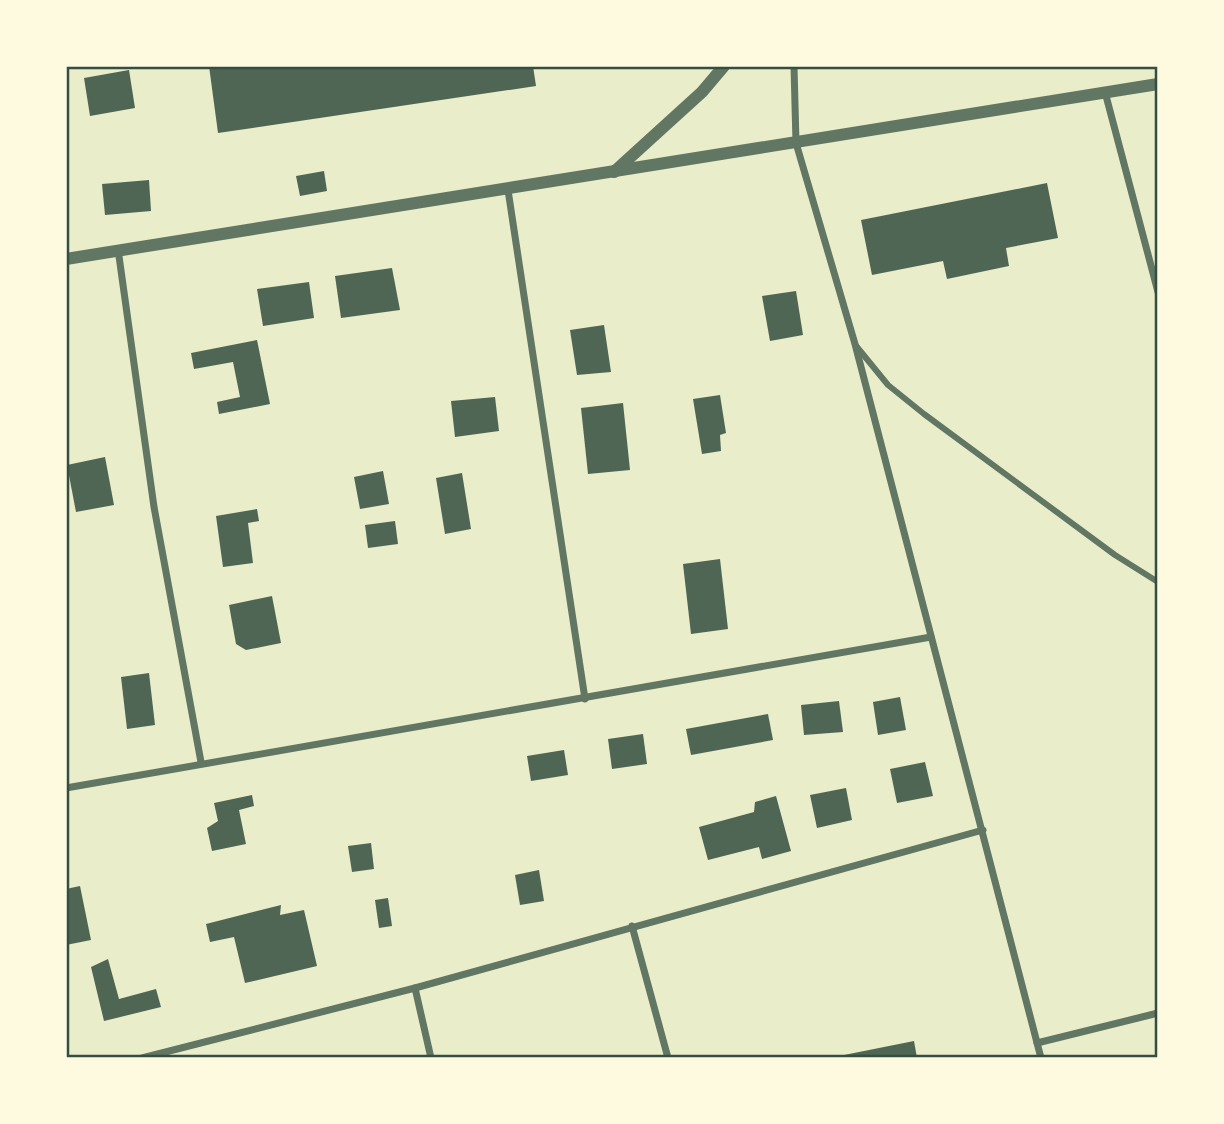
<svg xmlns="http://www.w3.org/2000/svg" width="1224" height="1124" viewBox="0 0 1224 1124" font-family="'Varela Round',sans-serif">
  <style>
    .building { fill: #4f6655 }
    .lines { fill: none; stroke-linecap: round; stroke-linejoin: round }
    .pedestrian { stroke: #617663; stroke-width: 6 }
    .minor { stroke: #617663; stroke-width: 7 }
    .tertiary { stroke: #617663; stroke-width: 12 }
    .neatline { fill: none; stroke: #344e41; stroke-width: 2.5 }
  </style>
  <rect width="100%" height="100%" fill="#e9edc9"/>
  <g class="building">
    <polygon points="209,66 533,66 536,86 218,133"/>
    <polygon points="129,70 135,108 90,116 84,78"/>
    <polygon points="324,171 327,191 300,196 296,176"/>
    <polygon points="149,180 151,211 105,215 102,184"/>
    <polygon points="1047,183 1058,238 1006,248 1009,266 947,279 943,261 872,275 861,220"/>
    <polygon points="392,268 400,310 341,318 335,276"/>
    <polygon points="309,282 314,318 263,326 257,289"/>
    <polygon points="796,291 803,335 770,341 762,296"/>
    <polygon points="604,325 611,372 577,375 570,330"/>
    <polygon points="257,340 270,404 219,414 217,402 240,397 233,362 194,369 191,353"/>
    <polygon points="720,395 726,433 720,435 721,451 702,454 693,399"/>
    <polygon points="495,397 499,431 455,437 451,401"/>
    <polygon points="623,403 630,470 588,474 581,408"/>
    <polygon points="105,457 114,505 76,512 67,465"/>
    <polygon points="383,471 389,504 360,509 354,477"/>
    <polygon points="462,473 471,529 445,534 436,478"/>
    <polygon points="257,509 259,521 248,523 253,563 223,567 216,516"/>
    <polygon points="395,521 398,544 368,548 365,525"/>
    <polygon points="720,559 728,629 691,634 683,564"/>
    <polygon points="272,596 281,643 246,650 236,644 229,605"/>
    <polygon points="149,673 155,725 127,729 121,677"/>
    <polygon points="900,697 906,730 878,735 873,702"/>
    <polygon points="839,701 843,732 804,735 801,705"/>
    <polygon points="768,714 773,740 691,755 686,729"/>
    <polygon points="643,734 647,764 612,769 608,739"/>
    <polygon points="564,750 568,775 531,781 527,756"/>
    <polygon points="925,762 933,796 897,803 890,769"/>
    <polygon points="846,788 852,820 817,828 810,795"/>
    <polygon points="252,795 254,806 239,810 246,844 212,851 207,828 218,821 214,803"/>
    <polygon points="776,796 791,851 762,859 759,847 708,860 699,827 754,812 755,802"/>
    <polygon points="371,843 374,869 352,872 348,846"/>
    <polygon points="539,870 544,901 520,905 515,875"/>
    <polygon points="80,886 91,940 66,945 66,889"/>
    <polygon points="388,898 392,926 379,928 375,900"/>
    <polygon points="281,905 280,915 304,910 317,966 245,983 234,937 210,942 206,924"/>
    <polygon points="108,959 119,999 156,989 161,1007 104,1021 91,967"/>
    <polygon points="914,1041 917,1058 839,1058 839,1056"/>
  </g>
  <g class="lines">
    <polyline class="pedestrian" points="857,347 888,385 924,414 1115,555 1158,582"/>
    <g class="minor">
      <polyline points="794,66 796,143 855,344 1041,1058"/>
      <polyline points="1105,92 1158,292"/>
      <polyline points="508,190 585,699"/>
      <polyline points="118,249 154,507 201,762"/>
      <polyline points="66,788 931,637"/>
      <polyline points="632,926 668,1058"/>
      <polyline points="415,988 431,1058"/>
      <polyline points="1037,1043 1158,1013"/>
      <polyline points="142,1058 415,988 983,830"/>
    </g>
    <g class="tertiary">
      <polyline points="614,172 702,92 724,66"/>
      <polyline points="66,259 1158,84"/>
    </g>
  </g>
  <rect width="1224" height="1124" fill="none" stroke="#fefae0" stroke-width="136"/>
  <rect x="68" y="68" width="1088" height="988" class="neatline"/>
</svg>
